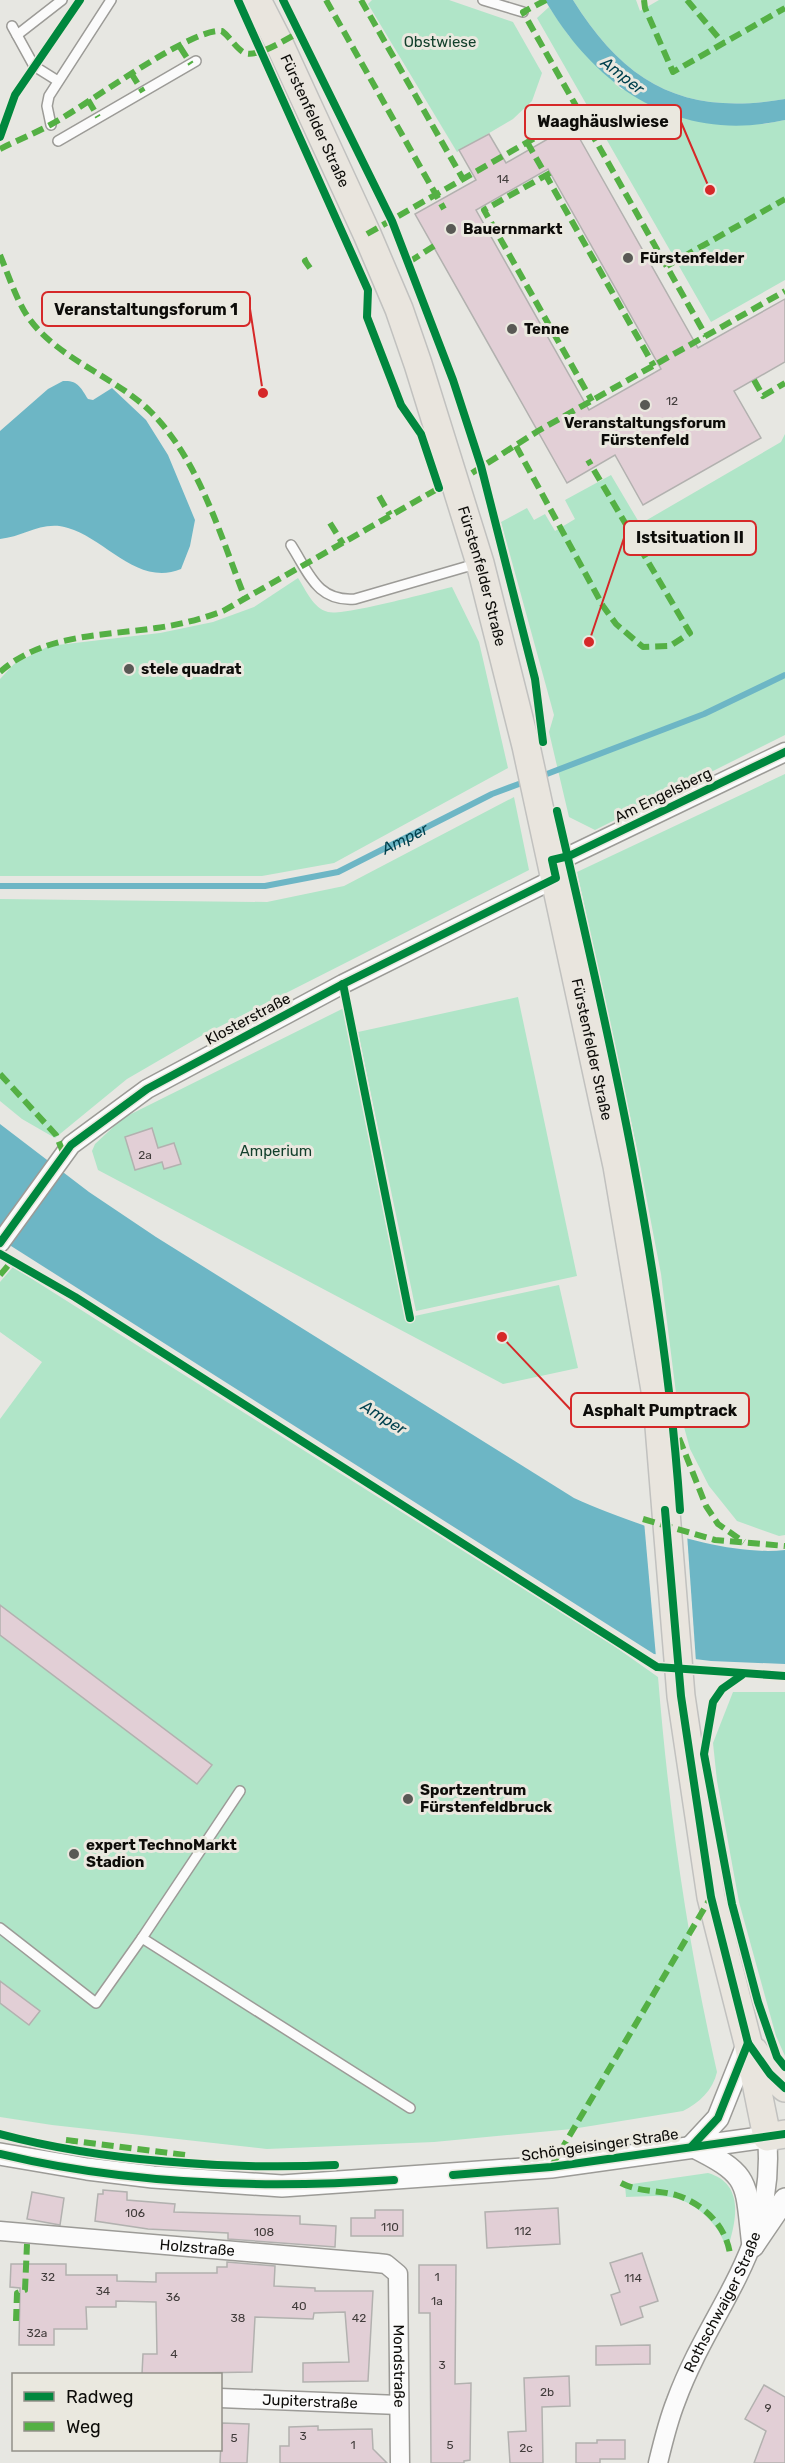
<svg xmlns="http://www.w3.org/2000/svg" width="785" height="2463" viewBox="0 0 785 2463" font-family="Rubik,sans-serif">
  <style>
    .green { fill: #b0e5c8 }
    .water { fill: #6db6c5 }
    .pier { fill: #e7e7e2 }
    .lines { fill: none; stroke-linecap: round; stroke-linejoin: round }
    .stream { stroke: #6db6c5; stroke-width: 6 }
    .building { fill: #e2cfd6; stroke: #b2b1af; stroke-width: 1.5; fill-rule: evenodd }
    .service-casing { stroke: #9c9b97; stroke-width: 12 }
    .minor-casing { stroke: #9c9b97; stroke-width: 21 }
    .tertiary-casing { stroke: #9c9b97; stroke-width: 24 }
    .primary-casing { stroke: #c1c1bf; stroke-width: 30 }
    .service { stroke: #fbfbfb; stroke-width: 9 }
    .minor { stroke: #fbfbfb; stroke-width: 18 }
    .tertiary { stroke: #fbfbfb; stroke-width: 21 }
    .primary { stroke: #e9e5de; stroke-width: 27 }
    .quiet { stroke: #54b044; stroke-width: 6; stroke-dasharray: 12 6; stroke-linecap: butt }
    .cycleway-casing { stroke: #eae8df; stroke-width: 11 }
    .cycleway { stroke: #00873e; stroke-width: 8 }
    .poi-dot { fill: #595955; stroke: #eae8df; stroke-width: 2 }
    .labels { text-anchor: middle; stroke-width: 6; stroke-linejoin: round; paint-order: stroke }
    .number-label { font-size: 12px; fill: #423d3c }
    .park-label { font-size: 15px; fill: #13402c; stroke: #eae8df }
    .street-label { font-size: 15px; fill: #0d0c09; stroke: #eae8df }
    .poi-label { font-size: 15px; font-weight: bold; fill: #0d0c09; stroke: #eae8df; text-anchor: start }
    .water-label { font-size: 16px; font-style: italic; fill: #00414e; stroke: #eae8df }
    .leader { fill: none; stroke: #d62828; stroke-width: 2 }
    .callout-dot { fill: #d62828; stroke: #eae8df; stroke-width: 2 }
    .callout { fill: #eae8df; stroke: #d62828; stroke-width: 2 }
    .callout-label { font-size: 16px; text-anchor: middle; font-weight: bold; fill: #0d0c09 }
  </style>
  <rect width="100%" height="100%" fill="#e7e7e2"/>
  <g class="green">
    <polygon points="372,0 449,0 513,22 542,73 532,101 513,119 457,152 368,4"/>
    <path d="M573,0H636L640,11L659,0H785V99C685,116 626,85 573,0Z"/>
    <polygon points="549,7 569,36 621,89 764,124 785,120 785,280 711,322 537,18"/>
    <polygon points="785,434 785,735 595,830 569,817 549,732 554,715 501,522 527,508 534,520 545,514 555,531 575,519 565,500 611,475 640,524 781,442"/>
    <path d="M298,578C306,590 313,608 328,612C345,616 430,592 452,587L479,642L508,768L334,863L262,876H0V679L14,664L49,646L160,633L213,622L254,607Z"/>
    <polygon points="785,774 785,1535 779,1536 737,1521 709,1486 690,1449 677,1401 661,1274 637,1149 577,872"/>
    <polygon points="514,797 529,870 201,1036 127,1079 55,1138 22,1119 0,1101 0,899 267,902 344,886"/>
    <polygon points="518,997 577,1276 416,1311 358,1032"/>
    <polygon points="348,1006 410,1317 559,1285 578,1368 503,1384 98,1170 92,1151 95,1144 123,1118"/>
    <path d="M13,1267L614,1646L658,1677C669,1812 687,1940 717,2072C713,2090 699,2103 683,2111L572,2129L434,2142L267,2149L52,2125L0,2117V1419L42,1362L0,1332V1282Z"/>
    <polygon points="733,1692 785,1692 785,2056 776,2036 739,1902 717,1781 713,1743"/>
    <path d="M708,2173C746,2184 736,2223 727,2251C722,2229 701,2206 678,2199C663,2194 642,2197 626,2197L625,2185Z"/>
  </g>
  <g class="water">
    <path d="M545,0H573C626,85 685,116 785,99V120C679,144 597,89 545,0Z"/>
    <path d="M63,381C78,380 81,388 88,399L93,400L112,388L146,420L168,455L195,520L190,546L181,569C138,587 106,539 68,528C42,520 24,537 0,539V431L48,389Z"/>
    <path d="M0,1124L89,1192L156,1237L574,1498C630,1523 725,1557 785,1550V1664L711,1661L654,1654L0,1239Z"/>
  </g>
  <polygon class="pier" points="644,1521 687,1534 696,1662 656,1657"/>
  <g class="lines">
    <g class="stream">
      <polyline points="539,777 704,714 785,675"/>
      <path id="s1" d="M0,886H265L338,872L492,794L527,781"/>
    </g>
  </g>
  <g class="building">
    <path d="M572,125L698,348L785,299V362L734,391L761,438L643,505L615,455L567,483L415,214L476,180L459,150L489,134L506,163ZM548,169L661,369L589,410L476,210Z"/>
    <polygon points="152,1128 158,1148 174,1143 181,1164 164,1169 162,1162 135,1170 125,1137"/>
    <polygon points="0,1605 212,1765 197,1784 0,1635"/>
    <polygon points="0,1981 40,2011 29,2025 0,2003"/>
    <polygon points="103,2190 127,2192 127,2200 175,2204 174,2212 300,2216 300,2224 336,2226 335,2247 228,2239 228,2233 148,2229 95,2221 98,2194 103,2194"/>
    <polygon points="32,2192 64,2198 60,2225 27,2219"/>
    <polygon points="558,2208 560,2244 487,2248 485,2212"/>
    <polygon points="375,2210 403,2210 403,2236 351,2236 351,2218 375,2218"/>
    <polygon points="642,2253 658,2301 640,2307 643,2317 621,2325 611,2295 620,2292 610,2263"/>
    <polygon points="227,2262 275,2266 274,2286 315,2288 315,2291 373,2291 368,2381 303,2382 303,2363 349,2362 345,2312 314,2313 313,2319 255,2317 252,2372 142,2374 143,2354 157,2354 156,2302 116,2301 116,2307 86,2307 87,2329 54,2329 54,2345 19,2345 20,2288 10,2287 11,2264 66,2264 66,2275 117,2275 117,2281 156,2282 156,2273 217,2273 217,2267 227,2267"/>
    <polygon points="419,2265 456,2265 455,2384 471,2383 470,2460 464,2461 464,2463 431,2463 430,2313 419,2313"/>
    <polygon points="650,2345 650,2364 596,2365 596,2346"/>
    <polygon points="569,2376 570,2406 542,2407 543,2463 510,2463 508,2432 526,2431 524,2378"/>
    <polygon points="764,2385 785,2397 785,2463 754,2463 766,2431 745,2419"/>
    <polygon points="222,2423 249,2424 247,2463 220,2463"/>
    <polygon points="318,2426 318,2430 372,2429 373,2449 387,2463 280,2463 280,2446 289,2446 289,2427"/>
    <polygon points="597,2440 625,2440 625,2459 600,2459 600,2463 576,2463 576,2443 597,2443"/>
  </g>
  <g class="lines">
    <defs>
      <g id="service">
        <polyline points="483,0 523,12"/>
        <polyline points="12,26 34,66 58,81"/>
        <polyline points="17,35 62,0"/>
        <polyline points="51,125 47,106 49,96 111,0"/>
        <polyline points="58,141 196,61"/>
        <path d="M291,545C309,573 317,602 355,599L479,563"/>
        <polyline points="0,1928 96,2003 142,1938 410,2108"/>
        <polyline points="142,1938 240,1791"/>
      </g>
      <g id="minor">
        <polyline points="552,860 569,856 785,752"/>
        <polyline points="0,1243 71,1145 147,1089 343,984 556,878"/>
        <path id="s2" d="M0,2231L377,2263L386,2264L398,2274L400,2463"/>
        <path id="s3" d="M220,2398L399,2405"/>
        <path id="s4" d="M658,2463C663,2442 668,2421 676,2401C711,2306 777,2248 767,2137"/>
      </g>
      <g id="tertiary">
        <path d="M692,2146C753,2176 745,2182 753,2246"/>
        <polyline points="692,2146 718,2118 748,2043"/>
        <polyline points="0,2154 87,2169 153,2177 282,2186 551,2167 767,2137"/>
        <polyline points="753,2246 785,2199"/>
      </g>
      <g id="primary">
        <path id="s5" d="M257,0L279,43L367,234L399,309L418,364L480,563L526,746L617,1166L657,1402L681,1696L711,1897L748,2043L767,2137L785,2134"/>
        <polyline points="754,2051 770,2074 785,2088"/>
      </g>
    </defs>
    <use href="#service" class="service-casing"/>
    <use href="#minor" class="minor-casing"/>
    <use href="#tertiary" class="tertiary-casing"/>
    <use href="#primary" class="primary-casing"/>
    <use href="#service" class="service"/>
    <use href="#minor" class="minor"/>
    <use href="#tertiary" class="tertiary"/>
    <use href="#primary" class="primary"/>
    <g class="quiet">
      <polyline points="326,0 444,209"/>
      <polyline points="361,0 463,179"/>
      <polyline points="546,0 523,12 706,336"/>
      <polyline points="644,0 645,8 673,72 785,8"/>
      <polyline points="687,0 723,43"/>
      <polyline points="180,47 191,64"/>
      <polyline points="131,73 143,92"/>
      <polyline points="88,100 98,117"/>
      <polyline points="527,142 654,366"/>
      <path d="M0,149C16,141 33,134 50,125C83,108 191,27 222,31C230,37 235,47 243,52C255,60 288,38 300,32"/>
      <polyline points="550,173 484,210 592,401"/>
      <polyline points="367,234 580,112"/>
      <path d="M0,255C8,274 15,296 26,314C54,358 115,376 151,412C200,462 220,535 245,598"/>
      <polyline points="409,262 434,246"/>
      <polyline points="667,266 785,199"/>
      <polyline points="310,268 305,261 311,258"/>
      <polyline points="754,380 763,396 785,383"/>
      <polyline points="516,446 603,606 616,624 643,647 670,646 690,633 588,460"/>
      <polyline points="472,473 538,431 785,291"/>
      <polyline points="379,496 390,515"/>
      <polyline points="330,523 343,544"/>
      <path d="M0,672C43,634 102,636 156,628C179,625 201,619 223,611L439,488L437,483"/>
      <polyline points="0,1074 56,1135 63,1152"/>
      <polyline points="0,1275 12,1261"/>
      <polyline points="679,1438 706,1506 718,1524 744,1542"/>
      <polyline points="643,1519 715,1540 785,1546"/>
      <polyline points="66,2140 185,2155"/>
      <polyline points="551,2167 711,1897"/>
      <path d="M621,2183C638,2192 658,2190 676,2195C704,2204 726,2226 730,2254"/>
      <polyline points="16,2321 17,2293 25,2290 27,2244"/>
    </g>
    <defs>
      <g id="cycleway">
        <polyline points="238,0 368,290 367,317 401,405 421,434 439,488"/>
        <polyline points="283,0 392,221 453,380 481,466 535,679 543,742"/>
        <polyline points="0,137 15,95 80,0"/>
        <path d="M557,811C611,1042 664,1273 680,1510"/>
        <polyline points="343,984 410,1318"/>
        <polyline points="0,1243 71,1145 147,1089 343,984 556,878 552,860 569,856 785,752"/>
        <polyline points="0,1254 75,1297 657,1667 785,1676"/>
        <polyline points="665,1510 681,1696 711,1897 748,2043 770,2074 785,2088"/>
        <polyline points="742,1675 722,1689 713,1702 704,1754 732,1904 758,2002 777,2057 785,2067"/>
        <path d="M0,2134C101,2161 231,2170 335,2165"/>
        <polyline points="692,2146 718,2118 748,2043"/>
        <path d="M0,2154C128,2185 264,2189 394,2180"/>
        <polyline points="453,2175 551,2167 785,2134"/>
      </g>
    </defs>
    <use href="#cycleway" class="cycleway-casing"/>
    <use href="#cycleway" class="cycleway"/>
  </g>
  <g class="poi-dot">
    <circle cx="451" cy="229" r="6"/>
    <circle cx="628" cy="258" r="6"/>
    <circle cx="512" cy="329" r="6"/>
    <circle cx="645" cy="405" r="6"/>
    <circle cx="129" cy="669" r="6"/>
    <circle cx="408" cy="1799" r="6"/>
    <circle cx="74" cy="1854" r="6"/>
  </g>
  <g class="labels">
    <g class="number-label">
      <text x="503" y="183">14</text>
      <text x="672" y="405">12</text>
      <text x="145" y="1159">2a</text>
      <text x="135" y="2217">106</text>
      <text x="390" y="2231">110</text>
      <text x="523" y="2235">112</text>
      <text x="264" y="2236">108</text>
      <text x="48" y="2281">32</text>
      <text x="437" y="2281">1</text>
      <text x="633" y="2282">114</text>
      <text x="103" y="2295">34</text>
      <text x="173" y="2301">36</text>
      <text x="437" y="2305">1a</text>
      <text x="299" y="2310">40</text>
      <text x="238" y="2322">38</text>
      <text x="359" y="2322">42</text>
      <text x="37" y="2337">32a</text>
      <text x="174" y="2358">4</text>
      <text x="442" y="2369">3</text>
      <text x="547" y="2396">2b</text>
      <text x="768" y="2412">9</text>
      <text x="303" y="2440">3</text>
      <text x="234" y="2442">5</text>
      <text x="353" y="2449">1</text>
      <text x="450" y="2449">5</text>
      <text x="526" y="2452">2c</text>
    </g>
    <g class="park-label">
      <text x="440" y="47">Obstwiese</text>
      <text x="276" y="1156">Amperium</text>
    </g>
    <g class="street-label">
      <text dy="5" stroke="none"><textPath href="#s5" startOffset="134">Fürstenfelder Straße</textPath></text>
      <text dy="5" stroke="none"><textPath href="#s5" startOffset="620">Fürstenfelder Straße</textPath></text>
      <text transform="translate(663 795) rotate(-26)" y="5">Am Engelsberg</text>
      <text transform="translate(248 1019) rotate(-28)" y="5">Klosterstraße</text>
      <text dy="5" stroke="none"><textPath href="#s5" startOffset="1106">Fürstenfelder Straße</textPath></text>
      <text transform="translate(600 2145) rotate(-8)" y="5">Schöngeisinger Straße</text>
      <text dy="5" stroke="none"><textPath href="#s2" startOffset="198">Holzstraße</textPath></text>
      <text dy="5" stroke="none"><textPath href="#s4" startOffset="174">Rothschwaiger Straße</textPath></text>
      <text dy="5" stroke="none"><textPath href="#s2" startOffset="495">Mondstraße</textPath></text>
      <text dy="5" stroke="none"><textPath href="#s3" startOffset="90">Jupiterstraße</textPath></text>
    </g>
    <g class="poi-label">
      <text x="463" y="234">Bauernmarkt</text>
      <text x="640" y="263">Fürstenfelder</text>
      <text x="524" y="334">Tenne</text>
      <text x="645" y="428" text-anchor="middle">Veranstaltungsforum<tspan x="645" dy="17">Fürstenfeld</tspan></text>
      <text x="141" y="674">stele quadrat</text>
      <text x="420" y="1795">Sportzentrum<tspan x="420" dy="17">Fürstenfeldbruck</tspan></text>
      <text x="86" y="1850">expert TechnoMarkt<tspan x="86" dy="17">Stadion</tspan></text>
    </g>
    <g class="water-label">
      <text transform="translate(623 75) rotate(38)" y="6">Amper</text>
      <text dy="6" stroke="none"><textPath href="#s1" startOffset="414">Amper</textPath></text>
      <text transform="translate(384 1417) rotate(32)" y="6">Amper</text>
    </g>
  </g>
  <path class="leader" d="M710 190L681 122M263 393L250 309M589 642L624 538M502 1337L571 1410"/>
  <g class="callout-dot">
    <circle cx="710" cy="190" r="6"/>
    <circle cx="263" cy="393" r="6"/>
    <circle cx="589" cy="642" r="6"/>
    <circle cx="502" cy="1337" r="6"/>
  </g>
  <g class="callout">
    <rect x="525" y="105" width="156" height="34" rx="6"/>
    <rect x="42" y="292" width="208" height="34" rx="6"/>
    <rect x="624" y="521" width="132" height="34" rx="6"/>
    <rect x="571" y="1393" width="178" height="34" rx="6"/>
  </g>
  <g class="callout-label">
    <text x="603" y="127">Waaghäuslwiese</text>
    <text x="146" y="315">Veranstaltungsforum 1</text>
    <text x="690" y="543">Istsituation II</text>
    <text x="660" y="1416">Asphalt Pumptrack</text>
  </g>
  <rect x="12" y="2373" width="210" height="78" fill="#eae8df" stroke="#929089" stroke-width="1.5"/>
  <rect x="24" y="2392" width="30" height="9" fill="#00873e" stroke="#929089" stroke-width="1.5"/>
  <text x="66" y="2403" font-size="18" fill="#0d0c09">Radweg</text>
  <rect x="24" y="2422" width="30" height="9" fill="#54b044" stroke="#929089" stroke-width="1.5"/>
  <text x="66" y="2433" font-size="18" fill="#0d0c09">Weg</text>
</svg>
